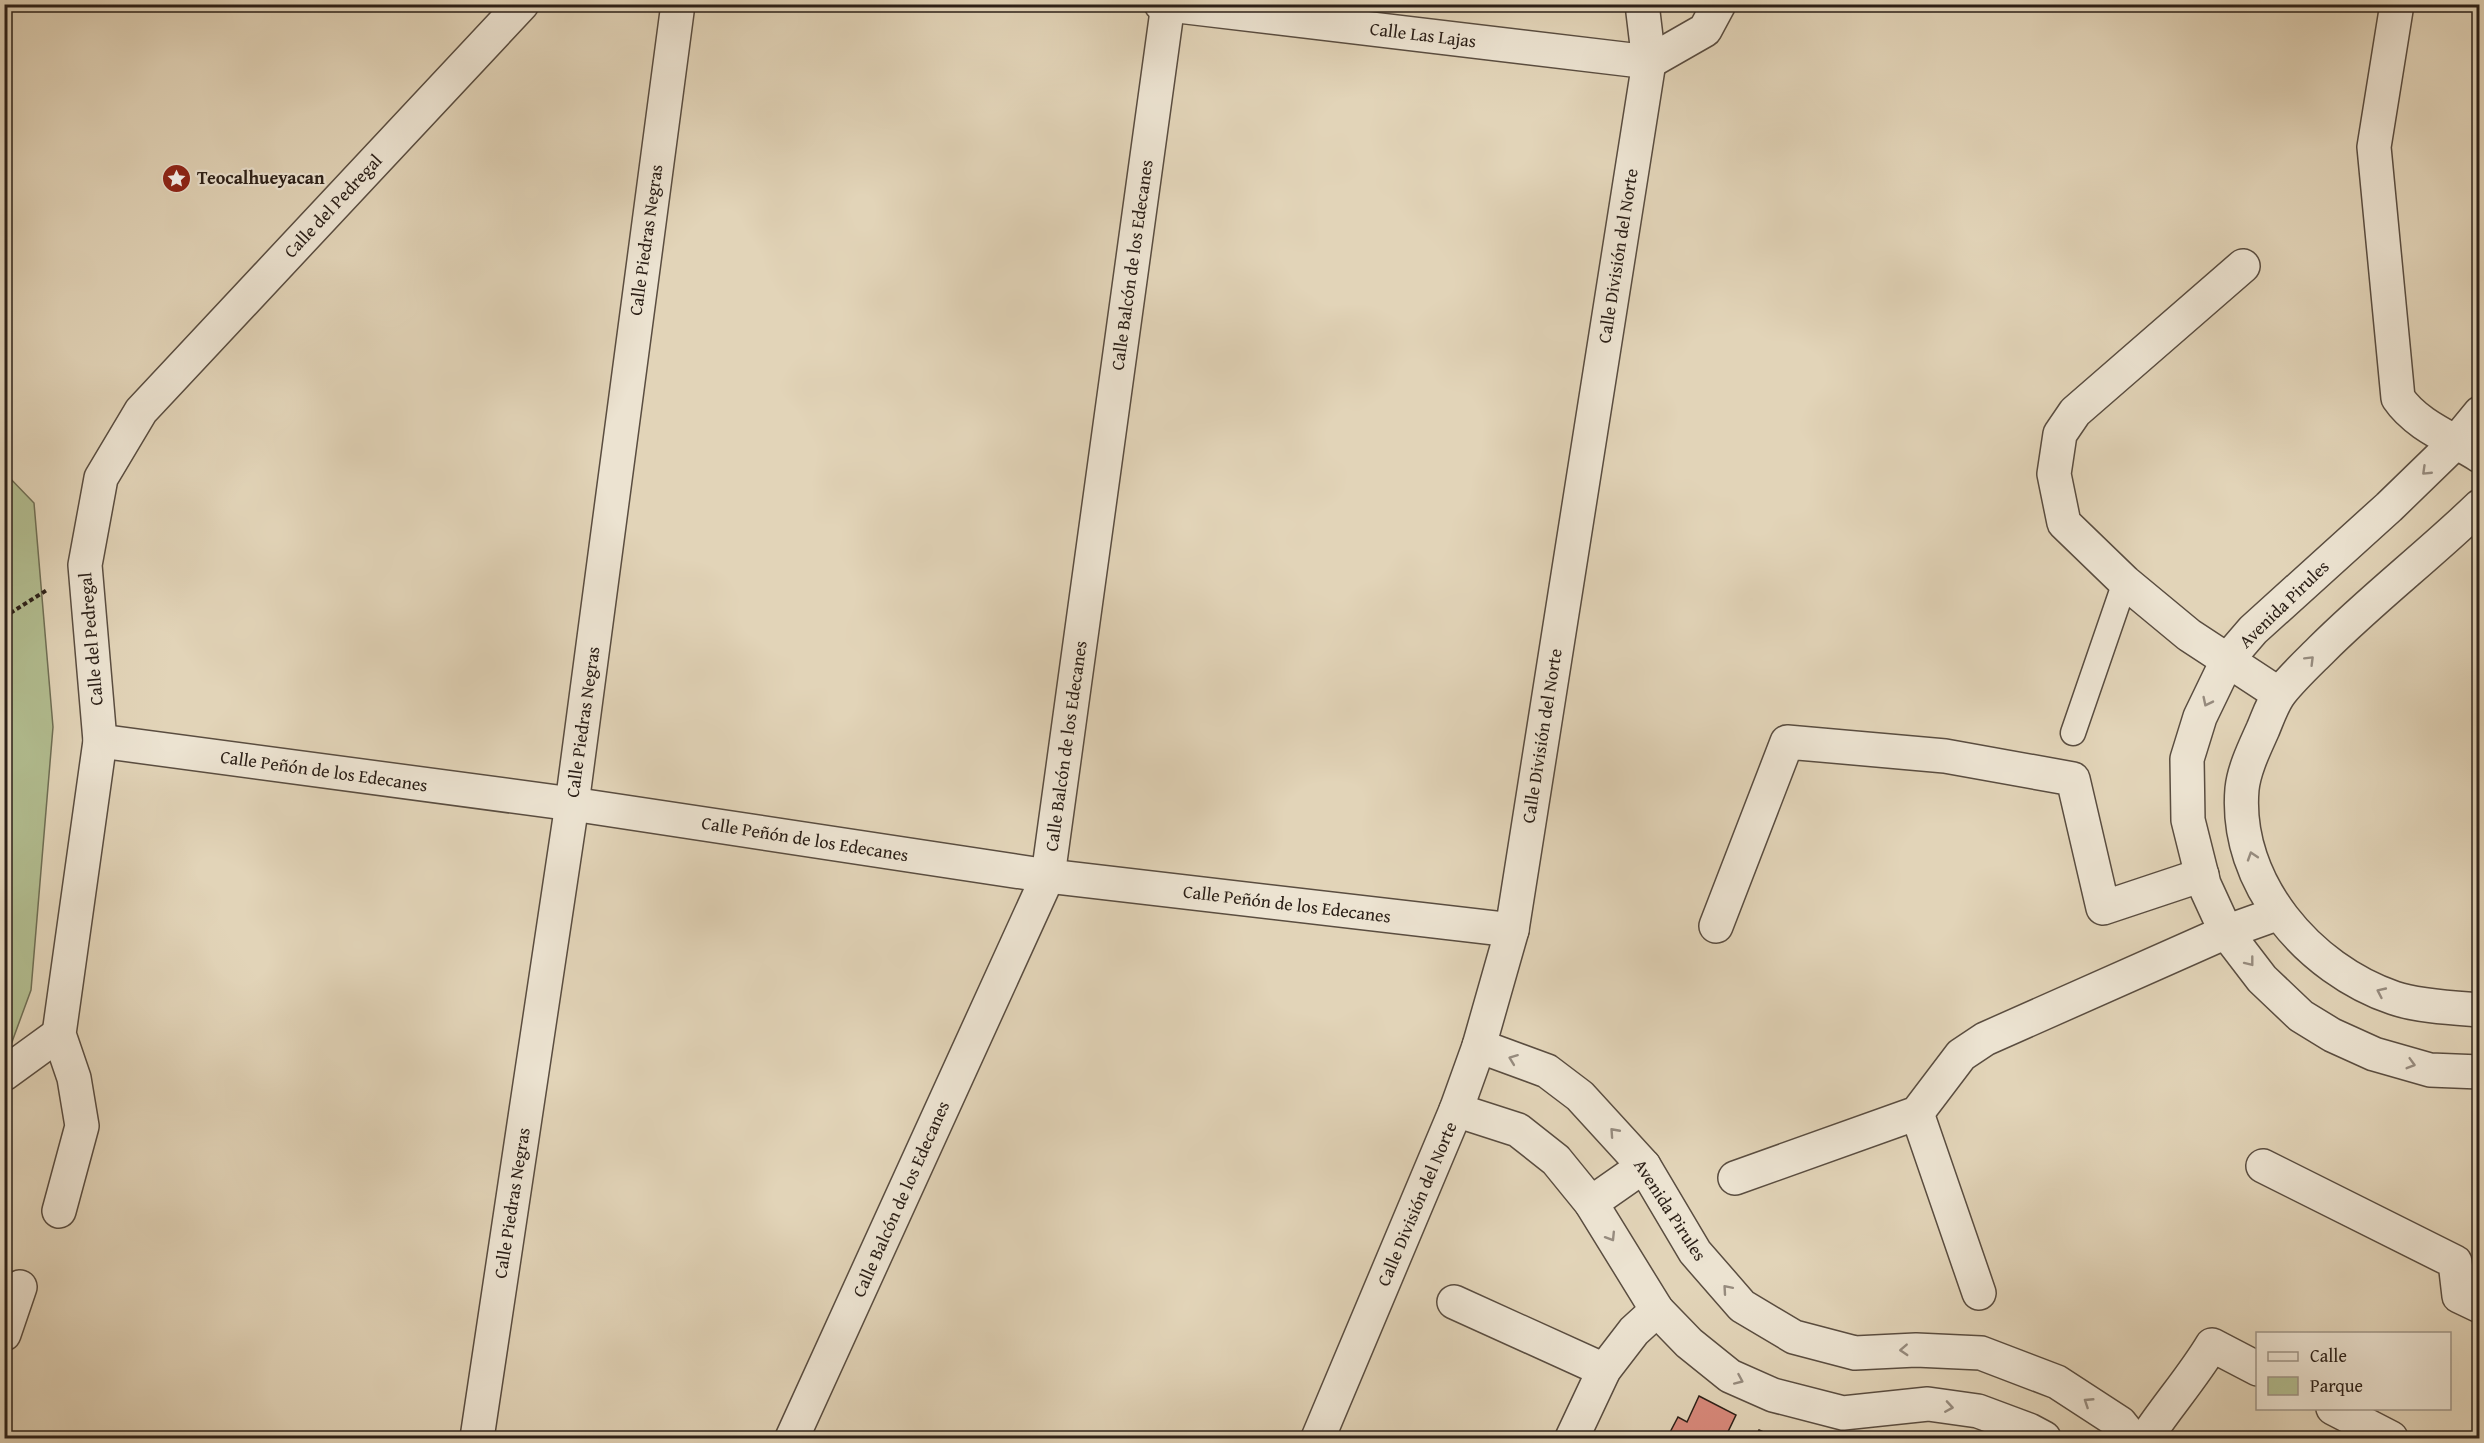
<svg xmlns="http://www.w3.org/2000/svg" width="2484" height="1443" viewBox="0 0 2484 1443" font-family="'Gentium Book Plus',serif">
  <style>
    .green { fill: #b2bd90; stroke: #6f6e54; stroke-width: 1.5 }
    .building { fill: #d8897b; stroke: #2c2018; stroke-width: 1.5 }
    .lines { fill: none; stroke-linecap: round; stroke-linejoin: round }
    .lane-casing { stroke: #5a4d40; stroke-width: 27 }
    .street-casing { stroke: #5a4d40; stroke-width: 36 }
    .path { stroke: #2c2018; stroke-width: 4; stroke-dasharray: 4.5 3; stroke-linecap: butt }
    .lane { stroke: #ece3d1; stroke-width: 24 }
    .street { stroke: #ece3d1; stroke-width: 33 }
    .oneway { stroke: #968b7e }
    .labels { text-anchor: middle; stroke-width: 4.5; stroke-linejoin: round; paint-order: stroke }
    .street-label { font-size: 18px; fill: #2c2018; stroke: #ece3d1 }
    .poi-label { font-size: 18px; font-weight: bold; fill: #2c2018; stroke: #ece3d1; text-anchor: start }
  </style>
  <rect width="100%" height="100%" fill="#e2d4b8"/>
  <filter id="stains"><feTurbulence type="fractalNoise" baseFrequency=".00333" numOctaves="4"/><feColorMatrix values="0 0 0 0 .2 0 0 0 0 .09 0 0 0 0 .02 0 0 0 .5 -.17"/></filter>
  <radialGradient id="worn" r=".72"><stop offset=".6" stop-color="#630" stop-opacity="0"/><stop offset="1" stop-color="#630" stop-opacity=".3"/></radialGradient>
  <polygon class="green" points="5,473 34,503 53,727 31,990 9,1050 5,1051"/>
  <g class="building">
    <polygon points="1699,1396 1736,1415 1725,1438 1727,1438 1667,1438 1678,1417 1687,1422"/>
    <polygon points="1759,1430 1777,1438 1755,1438"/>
  </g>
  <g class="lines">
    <defs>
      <polyline id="lane" points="2073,733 2125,582"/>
      <g id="street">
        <polyline points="1161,4 1649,62 1705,30 1719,4"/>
        <path d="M2397,4L2374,147L2398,398C2417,426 2452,438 2480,456"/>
        <polyline points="2243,266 2075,412 2060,434 2054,474 2064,523 2125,582 2189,635 2279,694"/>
        <polyline points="2480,413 2457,441 2389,507 2253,630 2228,659 2200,717 2187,759 2188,820 2204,884 2226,932 2262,979 2301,1016 2332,1035 2374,1054 2430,1070 2480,1072"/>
        <path d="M2480,506C2428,556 2372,599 2321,650C2308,663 2293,677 2281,692C2273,702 2268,717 2263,729C2255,747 2244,769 2242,789C2234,883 2309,969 2394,998C2417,1006 2455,1008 2480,1010"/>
        <polyline points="100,741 572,804 1048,876 1512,930"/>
        <polyline points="1716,926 1787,742 1945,756 2073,779 2103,908 2202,875"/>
        <polyline points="1479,1046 1547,1071 1580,1096 1644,1166 1695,1252 1742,1306 1794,1337 1855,1353 1916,1350 1981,1353 2057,1382 2120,1423 2132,1438"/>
        <polyline points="4,1074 59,1034"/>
        <polyline points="1456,1110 1518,1130 1556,1160 1591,1203 1657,1310 1689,1343 1730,1376 1773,1395 1843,1413 1928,1404 1978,1411 2029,1430 2044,1438"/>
        <polyline points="1917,1113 1979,1293"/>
        <polyline points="2263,1166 2455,1262 2459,1296 2480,1306"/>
        <polyline points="1735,1178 1917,1113 1961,1055 1985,1039 2226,932 2279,913"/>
        <polyline points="1591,1203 1644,1166"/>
        <polyline points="59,1211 82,1126 74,1078 59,1034 100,741 85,565 101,478 141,411 522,4"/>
        <polyline points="1454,1302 1604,1370"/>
        <polyline points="4,1334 20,1287"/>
        <polyline points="2333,1408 2391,1438"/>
        <polyline points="477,1438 572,804 678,4"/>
        <polyline points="792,1438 1048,876 1168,4"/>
        <polyline points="1318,1438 1456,1110 1479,1046 1512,930 1649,62 1642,4"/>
        <polyline points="1572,1438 1604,1370 1634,1331 1657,1310"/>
        <path d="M2146,1438C2167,1406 2192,1378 2212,1345L2258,1369"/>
      </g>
    </defs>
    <use href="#lane" class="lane-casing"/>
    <use href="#street" class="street-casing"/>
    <g class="path">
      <polyline points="4,617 47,590"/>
      <polyline points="4,850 9,857 4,860"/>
    </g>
    <use href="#lane" class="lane"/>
    <use href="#street" class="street"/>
  </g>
  <defs><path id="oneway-chevron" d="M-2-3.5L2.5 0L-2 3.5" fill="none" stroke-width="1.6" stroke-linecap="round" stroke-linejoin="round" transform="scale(1.5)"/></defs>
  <g class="oneway">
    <use href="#oneway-chevron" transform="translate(2426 471) rotate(136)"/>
    <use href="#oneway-chevron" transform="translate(2310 660) rotate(-45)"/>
    <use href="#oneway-chevron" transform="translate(2207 702) rotate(116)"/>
    <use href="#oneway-chevron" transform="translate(2252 856) rotate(-108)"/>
    <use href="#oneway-chevron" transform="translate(2250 962) rotate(52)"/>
    <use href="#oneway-chevron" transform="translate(2381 992) rotate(-155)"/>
    <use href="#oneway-chevron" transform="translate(1513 1059) rotate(-159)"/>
    <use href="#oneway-chevron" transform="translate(2411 1064) rotate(16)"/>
    <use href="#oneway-chevron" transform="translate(1614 1132) rotate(-132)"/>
    <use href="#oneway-chevron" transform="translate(1611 1237) rotate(58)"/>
    <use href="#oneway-chevron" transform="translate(1727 1289) rotate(-131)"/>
    <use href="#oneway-chevron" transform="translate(1904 1350) rotate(177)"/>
    <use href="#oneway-chevron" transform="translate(1739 1380) rotate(24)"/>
    <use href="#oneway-chevron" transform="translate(2088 1402) rotate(-147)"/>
    <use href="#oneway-chevron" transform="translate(1949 1407) rotate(9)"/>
  </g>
  <defs>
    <symbol id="sight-disc" viewBox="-11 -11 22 22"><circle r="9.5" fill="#8f2418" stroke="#ece3d1"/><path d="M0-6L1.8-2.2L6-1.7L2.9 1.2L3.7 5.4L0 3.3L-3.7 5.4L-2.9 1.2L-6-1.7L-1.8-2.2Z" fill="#fff"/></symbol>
  </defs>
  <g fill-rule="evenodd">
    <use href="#sight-disc" x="160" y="162" width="33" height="33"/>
  </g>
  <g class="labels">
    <g class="street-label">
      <text transform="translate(1423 35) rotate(7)" y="6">Calle Las Lajas</text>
      <text transform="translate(333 206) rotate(-47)" y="6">Calle del Pedregal</text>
      <text transform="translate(646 240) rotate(-82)" y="6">Calle Piedras Negras</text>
      <text transform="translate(1618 256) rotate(-81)" y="6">Calle División del Norte</text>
      <text transform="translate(1132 265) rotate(-82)" y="6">Calle Balcón de los Edecanes</text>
      <text transform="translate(2284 604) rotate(-44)" y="6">Avenida Pirules</text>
      <text transform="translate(91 639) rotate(-95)" y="6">Calle del Pedregal</text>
      <text transform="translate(583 722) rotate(-82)" y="6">Calle Piedras Negras</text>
      <text transform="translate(1542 736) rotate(-81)" y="6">Calle División del Norte</text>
      <text transform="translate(1066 746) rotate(-82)" y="6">Calle Balcón de los Edecanes</text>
      <text transform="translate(324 771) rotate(8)" y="6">Calle Peñón de los Edecanes</text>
      <text transform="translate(805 839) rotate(9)" y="6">Calle Peñón de los Edecanes</text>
      <text transform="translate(1287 904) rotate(7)" y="6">Calle Peñón de los Edecanes</text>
      <text transform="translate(901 1199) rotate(-66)" y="6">Calle Balcón de los Edecanes</text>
      <text transform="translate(512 1203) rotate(-81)" y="6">Calle Piedras Negras</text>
      <text transform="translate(1417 1204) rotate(-67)" y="6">Calle División del Norte</text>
      <text transform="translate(1670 1210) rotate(57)" y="6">Avenida Pirules</text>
    </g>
    <g class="poi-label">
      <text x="197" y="184">Teocalhueyacan</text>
    </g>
  </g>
  <rect width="2484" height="1443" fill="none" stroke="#e2d4b8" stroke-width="24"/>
  <rect x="6" y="6" width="2472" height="1431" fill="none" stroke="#2c2018" stroke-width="3"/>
  <rect x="12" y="12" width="2460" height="1419" fill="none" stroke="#2c2018" stroke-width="1.5"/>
  <rect x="2256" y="1332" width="195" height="78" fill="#ece3d1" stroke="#9f9587" stroke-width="1.5"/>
  <rect x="2268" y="1352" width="30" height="9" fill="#ece3d1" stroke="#9f9587" stroke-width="1.5"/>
  <text x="2310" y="1362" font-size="18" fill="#2c2018">Calle</text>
  <rect x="2268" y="1377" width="30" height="18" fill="#b2bd90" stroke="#9f9587" stroke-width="1.5"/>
  <text x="2310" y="1392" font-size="18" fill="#2c2018">Parque</text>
  <rect width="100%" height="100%" filter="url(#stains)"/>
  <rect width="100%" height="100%" fill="url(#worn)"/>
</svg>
